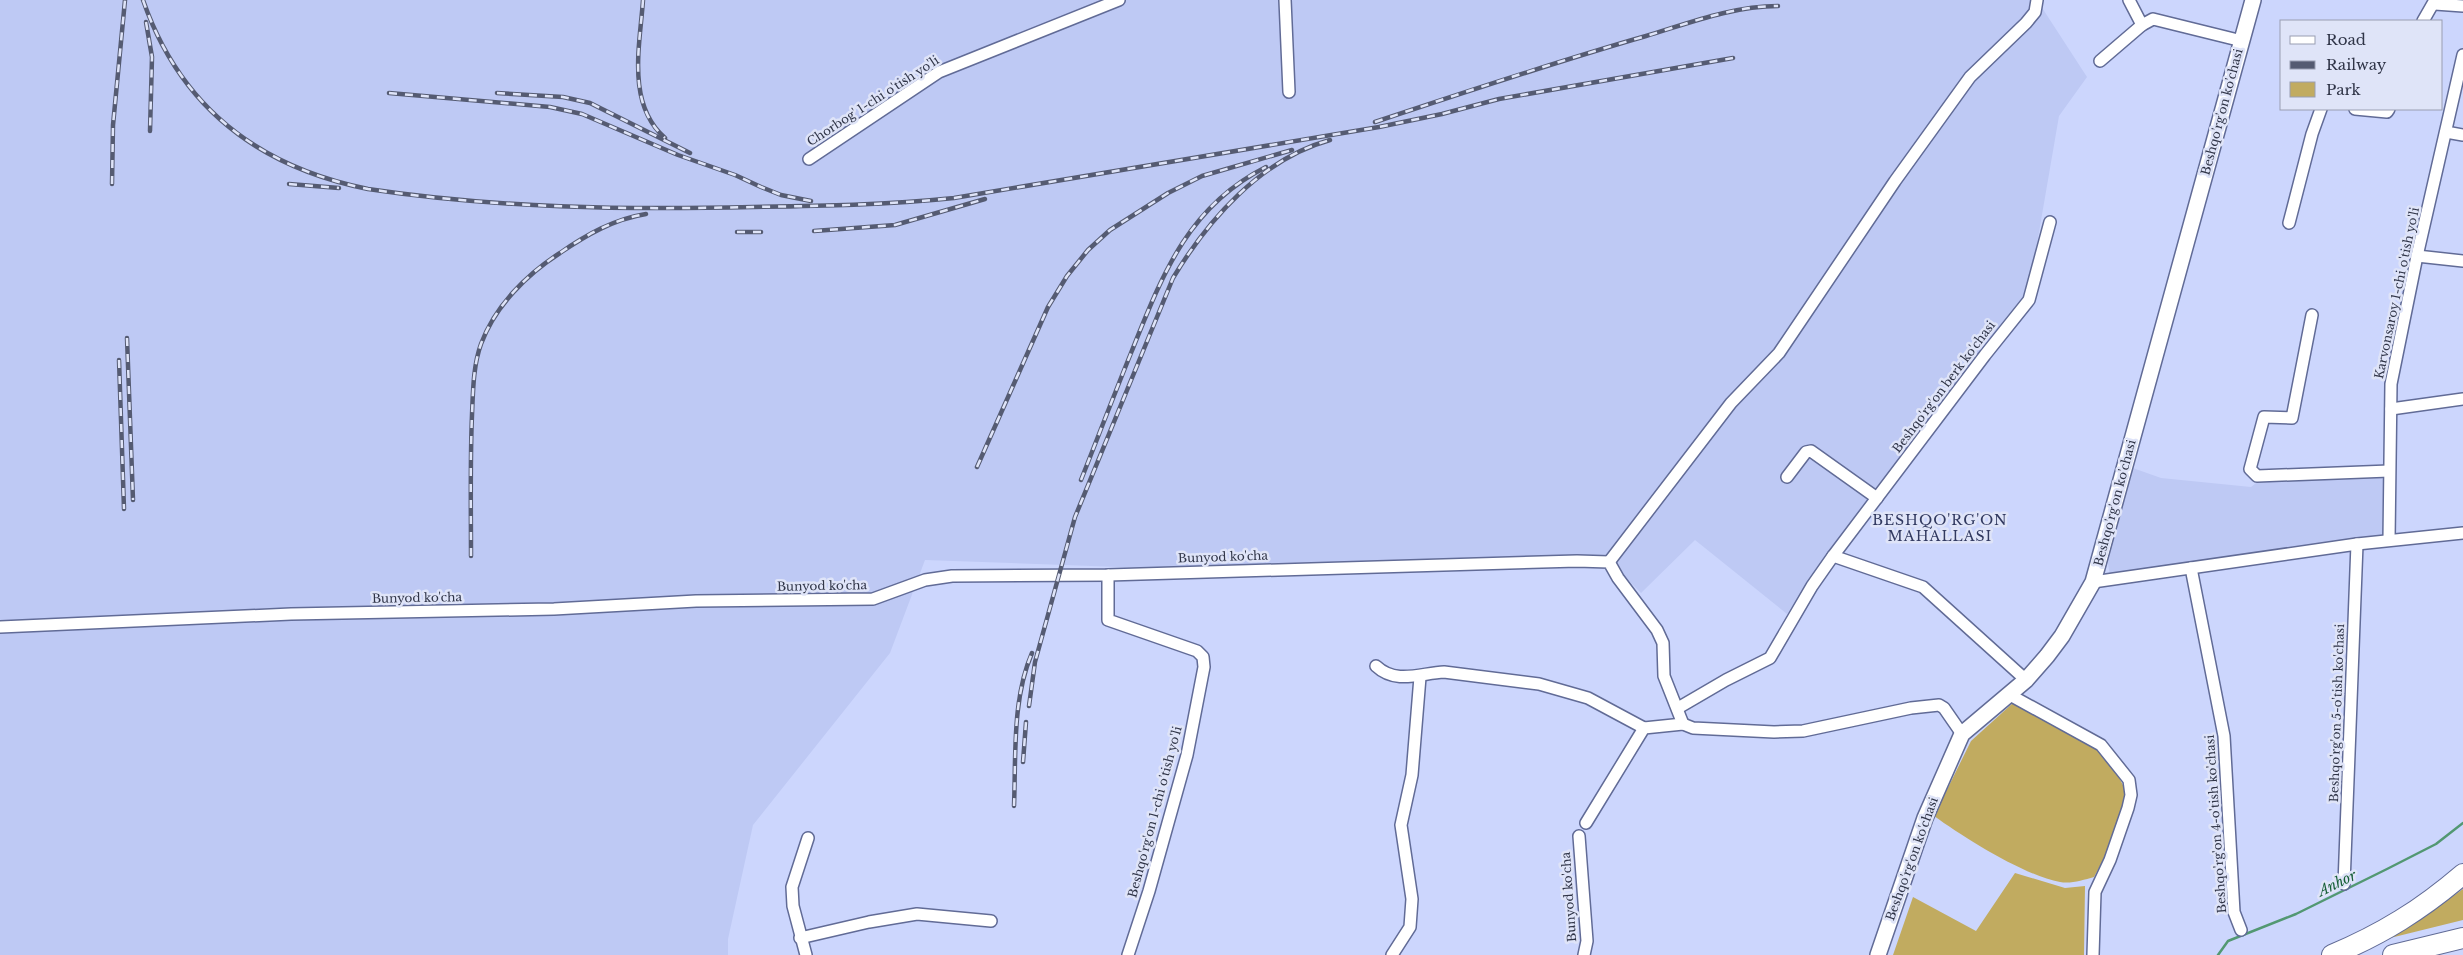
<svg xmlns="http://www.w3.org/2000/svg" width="2463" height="955" viewBox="0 0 2463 955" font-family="'Libre Baskerville',serif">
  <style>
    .built { fill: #bec9f4 }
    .green { fill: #c1ab60 }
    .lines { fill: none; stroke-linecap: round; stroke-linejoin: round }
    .stream { stroke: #529872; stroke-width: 2.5 }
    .street-casing { stroke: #616b96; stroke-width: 14 }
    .secondary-casing { stroke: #616b96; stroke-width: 18 }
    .highway-casing { stroke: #616b96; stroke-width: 22 }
    .street { stroke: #fff; stroke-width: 11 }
    .secondary { stroke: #fff; stroke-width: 15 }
    .highway { stroke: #fff; stroke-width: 20 }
    .rail-casing { stroke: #555b72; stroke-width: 4.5 }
    .rail { stroke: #dfe4f8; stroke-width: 2.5; stroke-dasharray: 8; stroke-linecap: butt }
    .labels { text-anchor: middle; stroke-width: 5; stroke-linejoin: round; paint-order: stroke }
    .street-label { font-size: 12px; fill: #303548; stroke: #dfe4f8 }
    .neighbourhood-label { font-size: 14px; letter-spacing: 1px; fill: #313960; stroke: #dfe4f8 }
    .water-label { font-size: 14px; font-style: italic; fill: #175e36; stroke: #dfe4f8 }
  </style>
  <rect width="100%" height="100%" fill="#ccd6fd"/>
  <g class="built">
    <polygon points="0,0 2037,0 2087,77 2059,116 2028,296 1830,549 1787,614 1695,540 1641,593 1609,561 1174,569 925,560 890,653 753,825 728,939 728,955 0,955"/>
    <polygon points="2130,467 2161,478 2251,487 2260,480 2380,476 2383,479 2382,536 2223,557 2110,575 2106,553"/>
  </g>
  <g class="green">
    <path d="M2014,702L2098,748L2110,760L2127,793L2114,840L2094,877C2083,880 2071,884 2060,882C2023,875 1965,838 1934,816L1971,741Z"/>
    <polygon points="2015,873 2065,888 2085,886 2084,955 1893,955 1913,897 1976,931"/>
    <polygon points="2463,889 2463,920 2386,939 2404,928 2408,928"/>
  </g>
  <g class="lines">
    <polyline class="stream" points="2218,955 2228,941 2296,914 2387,869 2436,844 2463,823"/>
    <defs>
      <g id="street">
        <polyline points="1285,0 1289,92"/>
        <polyline points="2129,0 2142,25"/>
        <polyline points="2435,4 2463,6"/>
        <polyline points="2423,21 2435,0"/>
        <polyline points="2100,61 2142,25 2153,19 2242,41"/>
        <polyline points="2355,109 2387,112 2389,109"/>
        <polyline points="2446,132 2463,135"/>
        <polyline points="809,159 939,72 1119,0"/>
        <polyline points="2289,223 2312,134 2321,109"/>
        <polyline points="2417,256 2463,261"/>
        <polyline points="2312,315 2292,418 2264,417 2250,469 2257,476 2389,471"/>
        <polyline points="2391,409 2463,399"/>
        <polyline points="1787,477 1806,452 1811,451 1877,498"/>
        <polyline points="2389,540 2391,384 2417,256 2463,55"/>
        <polyline points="1833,556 1923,587 2026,680"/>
        <polyline points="1609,562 1731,403 1779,353 1895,181 1970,77 2026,23 2035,12 2037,0"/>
        <polyline points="2191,568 2224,736 2234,912 2241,930"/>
        <polyline points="1108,575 1108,620 1197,651 1203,657 1204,667 1187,755 1149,891 1128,955"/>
        <polyline points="2093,582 2357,544 2463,533"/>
        <polyline points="0,627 291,614 554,609 696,601 873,599 925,580 952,576 1108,575 1577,561 1609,562 1618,578 1657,630 1663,643 1664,676 1683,724"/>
        <path d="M1376,666C1396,685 1421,673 1444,672L1539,684L1588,698L1644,728"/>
        <polyline points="2010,695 2101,745 2129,780 2131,795 2128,808 2110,860 2095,892 2093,955"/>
        <polyline points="1678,708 1726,680 1770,658 1812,586 1833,556 1985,355 2029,300 2050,222"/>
        <polyline points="1586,823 1644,728 1683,724 1693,728 1774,732 1803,731 1911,708 1939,705 1944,708 1962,734"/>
        <polyline points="1579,836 1587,941 1584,955"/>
        <polyline points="2344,884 2357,544"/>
        <polyline points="800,938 869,922 917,914 991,921"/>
        <polyline points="806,955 793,906 792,887 808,838"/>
        <polyline points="1392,955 1410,927 1412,899 1401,825 1412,775 1420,677"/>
      </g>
      <polyline id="secondary" points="1878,955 1925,818 1962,734 2026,680 2047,656 2062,636 2093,582 2253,0"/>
      <g id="highway">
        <path d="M2332,955C2382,934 2421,910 2463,874"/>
        <polyline points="2393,955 2463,938"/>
      </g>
    </defs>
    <use href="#street" class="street-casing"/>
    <use href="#secondary" class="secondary-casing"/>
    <use href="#highway" class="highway-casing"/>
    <use href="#street" class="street"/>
    <use href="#secondary" class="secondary"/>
    <use href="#highway" class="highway"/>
    <defs>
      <g id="rail">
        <path d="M143,0C180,107 259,167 368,189C495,208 625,210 753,207C820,206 887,205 954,198L1379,127L1442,114L1499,99L1733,58"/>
        <path d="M643,0C640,45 626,104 665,138"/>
        <polyline points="146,22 152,57 150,131"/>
        <polyline points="389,93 550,107 582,114 678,155 735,175 761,187 781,195 811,201"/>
        <polyline points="497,93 563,97 590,103 690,153"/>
        <path d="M1375,122C1465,92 1555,62 1646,36C1689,23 1733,6 1778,6"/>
        <polyline points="112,184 113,125 125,0"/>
        <polyline points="289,184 339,188"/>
        <polyline points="814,231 895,225 985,199"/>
        <polyline points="737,232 761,232"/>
        <polyline points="127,338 133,500"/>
        <polyline points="119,360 124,509"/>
        <polyline points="977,467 1048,307 1067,276 1088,250 1110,230 1168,193 1202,176 1292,150"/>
        <path d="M1081,480C1098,437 1114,395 1131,353C1162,276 1187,207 1266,167"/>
        <path d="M471,556C471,509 470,462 472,415C473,392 473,366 481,344C495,306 527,274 560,253C586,235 614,219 646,214"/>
        <path d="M1029,706L1035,662L1075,517L1173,278C1208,220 1261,159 1330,140"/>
        <polyline points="1023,762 1026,722"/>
        <path d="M1014,806C1016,756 1012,699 1032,653"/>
      </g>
    </defs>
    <use href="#rail" class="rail-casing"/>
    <use href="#rail" class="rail"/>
  </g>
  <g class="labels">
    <g class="street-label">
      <text transform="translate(873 101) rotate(-33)" y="4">Chorbog' 1-chi o'tish yo'li</text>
      <text transform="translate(2222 112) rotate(-75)" y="4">Beshqo'rg'on ko'chasi</text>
      <text transform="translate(2397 293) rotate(-78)" y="4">Karvonsaroy 1-chi o'tish yo'li</text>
      <text transform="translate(1944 387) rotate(-53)" y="4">Beshqo'rg'on berk ko'chasi</text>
      <text transform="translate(2115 503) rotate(-75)" y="4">Beshqo'rg'on ko'chasi</text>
      <text transform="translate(1223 557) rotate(-2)" y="4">Bunyod ko'cha</text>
      <text transform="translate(822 586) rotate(-1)" y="4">Bunyod ko'cha</text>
      <text transform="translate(417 598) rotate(-1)" y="4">Bunyod ko'cha</text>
      <text transform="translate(2337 713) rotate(-88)" y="4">Beshqo'rg'on 5-o'tish ko'chasi</text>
      <text transform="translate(1155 812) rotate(-75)" y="4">Beshqo'rg'on 1-chi o'tish yo'li</text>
      <text transform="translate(2216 824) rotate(-94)" y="4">Beshqo'rg'on 4-o'tish ko'chasi</text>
      <text transform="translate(1912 859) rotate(-70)" y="4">Beshqo'rg'on ko'chasi</text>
      <text transform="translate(1569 897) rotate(-94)" y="4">Bunyod ko'cha</text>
    </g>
    <g class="neighbourhood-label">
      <text x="1940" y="525">BESHQO'RG'ON<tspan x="1940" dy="16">MAHALLASI</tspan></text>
    </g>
    <g class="water-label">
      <text transform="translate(2337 883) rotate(-26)" y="5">Anhor</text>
    </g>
  </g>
  <rect x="2280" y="20" width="162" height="90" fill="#dfe4f8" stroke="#999eb2"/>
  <rect x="2290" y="36" width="25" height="8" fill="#ffffff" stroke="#999eb2"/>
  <text x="2326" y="45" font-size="15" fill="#303548">Road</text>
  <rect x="2290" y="61" width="25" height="8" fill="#555b72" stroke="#999eb2"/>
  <text x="2326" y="70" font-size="15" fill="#303548">Railway</text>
  <rect x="2290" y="82" width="25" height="15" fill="#c1ab60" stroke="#999eb2"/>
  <text x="2326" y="95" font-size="15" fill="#303548">Park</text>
</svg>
